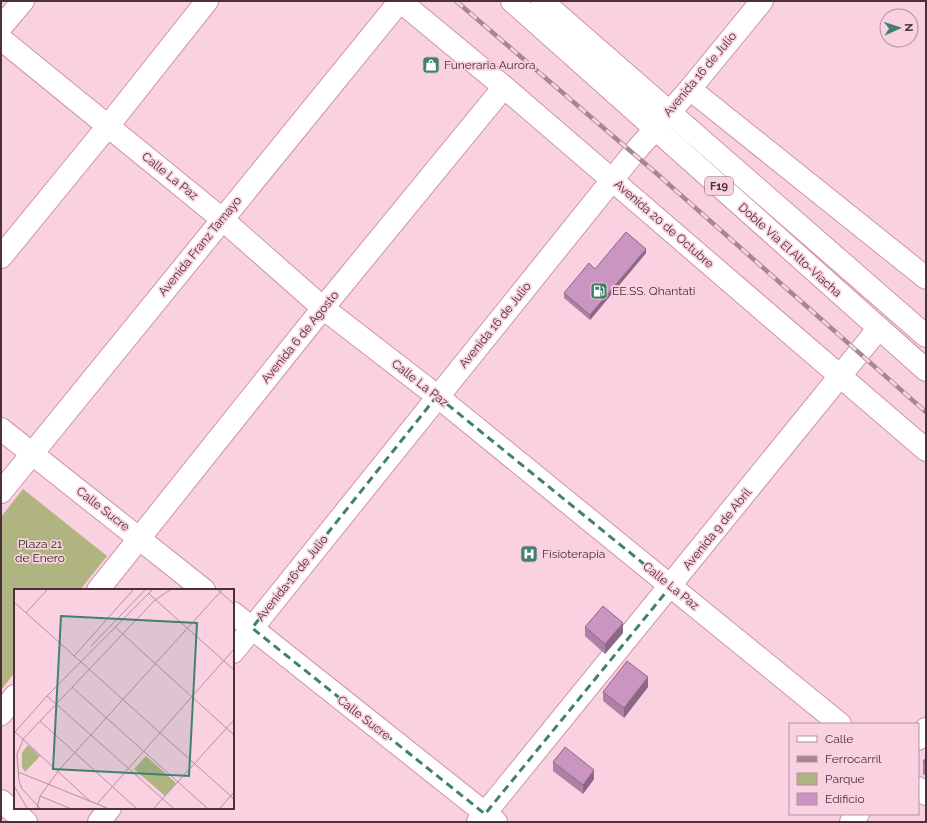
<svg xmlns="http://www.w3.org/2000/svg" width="927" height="823" viewBox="0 0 927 823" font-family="Raleway,sans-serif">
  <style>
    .green { fill: #afb481 }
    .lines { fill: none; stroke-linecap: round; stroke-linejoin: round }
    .minor-casing { stroke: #d092ac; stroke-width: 24 }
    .highway-casing { stroke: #d092ac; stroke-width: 24 }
    .minor { stroke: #fff; stroke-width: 22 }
    .highway { stroke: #fff; stroke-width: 22 }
    .rail-casing { stroke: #a78694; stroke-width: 4.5 }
    .rail { stroke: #f9d1e1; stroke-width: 3; stroke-dasharray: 9; stroke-linecap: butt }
    .wall { fill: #ae80a5 }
    .shaded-wall { fill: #8d6886 }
    .building { fill: #ca95c0; stroke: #8d6886 }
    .marked { fill: none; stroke: #41816f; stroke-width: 3; stroke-dasharray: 8 5; stroke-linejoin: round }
    .labels { text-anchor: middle; stroke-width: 3.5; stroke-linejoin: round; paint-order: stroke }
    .shield { fill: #f9d1e1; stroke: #7e606d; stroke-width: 1 }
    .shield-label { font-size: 11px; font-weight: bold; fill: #4a303b }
    .poi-label { font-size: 12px; fill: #4a303b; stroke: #f9d1e1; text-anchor: start }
    .street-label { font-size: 12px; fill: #4a303b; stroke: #f9d1e1 }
    .park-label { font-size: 12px; fill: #2c2e11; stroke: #f9d1e1 }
    .inset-road { fill: none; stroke: #b3919f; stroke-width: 1 }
    .view { fill: #41816f; fill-opacity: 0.15; stroke: #41816f; stroke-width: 2 }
    .inset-edge { fill: none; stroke: #4a303b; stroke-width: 2 }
  </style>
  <rect width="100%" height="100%" fill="#f9d1e1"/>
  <polygon class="green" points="23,489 107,556 80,590 15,590 15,672 1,690 1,517"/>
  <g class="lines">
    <defs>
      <g id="minor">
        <polyline points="400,1 504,87 926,450"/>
        <polyline points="1,27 23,1"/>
        <polyline points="1,39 222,219 323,308 437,396 840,724"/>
        <polyline points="690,89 926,278"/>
        <polyline points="1,257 108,126 207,1"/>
        <polyline points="1,429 204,590"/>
        <polyline points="1,492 400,1"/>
        <polyline points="98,590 323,308 504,87"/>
        <polyline points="233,613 496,822"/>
        <polyline points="233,652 633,154 690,89 762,1"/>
        <polyline points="1,714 15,696"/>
        <polyline points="918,739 926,729"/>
        <polyline points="918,788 926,794"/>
        <polyline points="1,801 26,822"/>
        <polyline points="99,822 110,808"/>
        <polyline points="478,822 879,328"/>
        <polyline points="851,822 858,814"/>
      </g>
      <g id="highway">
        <polyline points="512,1 926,370"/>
        <polyline points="542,1 926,336"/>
      </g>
    </defs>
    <use href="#minor" class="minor-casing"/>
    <use href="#highway" class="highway-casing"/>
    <use href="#minor" class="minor"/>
    <use href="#highway" class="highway"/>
    <defs>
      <polyline id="rail" points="456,1 656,173 926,412"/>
    </defs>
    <use href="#rail" class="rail-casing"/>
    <use href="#rail" class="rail"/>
  </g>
  <g class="wall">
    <polygon points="646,253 590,320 564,298 564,293 595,269"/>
    <polygon points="585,627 623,633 605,654 585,636"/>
    <polygon points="648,687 624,718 603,701 603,692"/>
    <polygon points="926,758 926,776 923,774 923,761"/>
    <polygon points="553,762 594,779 583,794 553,771"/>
  </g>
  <g class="shaded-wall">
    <polygon points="646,249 646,253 590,320 590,315"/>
    <polygon points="623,623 623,633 605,654 605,644"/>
    <polygon points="648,677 648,687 624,718 624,708"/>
    <polygon points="594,770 594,779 583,794 583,785"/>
  </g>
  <g class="building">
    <polygon points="626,232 646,249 590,315 564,293 589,263 595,269"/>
    <polygon points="603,606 623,623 605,644 585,627"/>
    <polygon points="627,661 648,677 624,708 603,692"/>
    <polygon points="565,747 594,770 583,785 553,762"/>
    <polygon points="926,758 926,762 923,761"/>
  </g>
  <path class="marked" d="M437,396L671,586L485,814L252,628Z"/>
  <defs>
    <symbol id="shop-square" viewBox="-11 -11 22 22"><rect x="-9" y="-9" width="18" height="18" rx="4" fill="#41816f" stroke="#f9d1e1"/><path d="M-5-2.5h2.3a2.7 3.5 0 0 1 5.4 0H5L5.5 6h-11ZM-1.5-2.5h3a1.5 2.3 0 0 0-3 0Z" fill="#fff"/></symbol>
    <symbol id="fuel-square" viewBox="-11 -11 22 22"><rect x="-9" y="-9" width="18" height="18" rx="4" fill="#41816f" stroke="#f9d1e1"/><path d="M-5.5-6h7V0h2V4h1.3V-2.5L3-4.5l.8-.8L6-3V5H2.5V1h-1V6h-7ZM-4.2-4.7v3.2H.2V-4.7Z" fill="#fff"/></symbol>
    <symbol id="hospital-square" viewBox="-11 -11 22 22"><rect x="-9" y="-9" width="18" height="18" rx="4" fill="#41816f" stroke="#f9d1e1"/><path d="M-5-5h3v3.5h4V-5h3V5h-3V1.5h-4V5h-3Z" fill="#fff"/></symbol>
  </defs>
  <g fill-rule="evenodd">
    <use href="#shop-square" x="421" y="55" width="20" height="20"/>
    <use href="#fuel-square" x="589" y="281" width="20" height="20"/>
    <use href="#hospital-square" x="519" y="544" width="20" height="20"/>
  </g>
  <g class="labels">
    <rect class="shield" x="705" y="177" width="28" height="18" rx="3"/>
    <g class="shield-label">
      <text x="719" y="190">F19</text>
    </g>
    <g class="poi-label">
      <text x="444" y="69">Funeraria Aurora</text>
      <text x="612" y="295">EE.SS. Qhantati</text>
      <text x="542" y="558">Fisioterapia</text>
    </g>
    <g class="street-label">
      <text transform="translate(700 74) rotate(-50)" y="4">Avenida 16 de Julio</text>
      <text transform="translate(170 176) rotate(39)" y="4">Calle La Paz</text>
      <text transform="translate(664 224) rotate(41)" y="4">Avenida 20 de Octubre</text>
      <text transform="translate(200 246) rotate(-51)" y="4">Avenida Franz Tamayo</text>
      <text transform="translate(790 250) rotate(42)" y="4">Doble Vía El Alto-Viacha</text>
      <text transform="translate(495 325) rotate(-51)" y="4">Avenida 16 de Julio</text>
      <text transform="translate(300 337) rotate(-51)" y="4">Avenida 6 de Agosto</text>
      <text transform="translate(420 383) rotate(38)" y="4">Calle La Paz</text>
      <text transform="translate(103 509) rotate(38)" y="4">Calle Sucre</text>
      <text transform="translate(717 529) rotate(-51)" y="4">Avenida 9 de Abril</text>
      <text transform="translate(292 578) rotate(-51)" y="4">Avenida 16 de Julio</text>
      <text transform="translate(671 586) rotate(39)" y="4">Calle La Paz</text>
      <text transform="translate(364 718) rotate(38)" y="4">Calle Sucre</text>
    </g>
    <g class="park-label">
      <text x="40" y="548">Plaza 21<tspan x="40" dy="14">de Enero</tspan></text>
    </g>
  </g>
  <g transform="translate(14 589)">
    <rect width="220" height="220" fill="#f9d1e1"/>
    <path d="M14,156L26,167L11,183L8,178V164ZM132,167L162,194L151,207L120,180Z" fill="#afb481"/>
    <path class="inset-road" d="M204,1L220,15M134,4L220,81M0,13L220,210M12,24L33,1M101,38L220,146M77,57L131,1M60,67L119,1M58,98L193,219M33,107L159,219M26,132L122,219M0,142L77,213M0,144L33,107L138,1M4,183L93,219M0,197L13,219M26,207L55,219M83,215L220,60M23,219L26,207L45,181L208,1M26,219L8,200L5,192L3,165L10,149L141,11L156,1M140,219L220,131M206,219L220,203"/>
    <path class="view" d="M47,27L183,34L175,187L39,180Z"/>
    <rect width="220" height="220" class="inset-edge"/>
  </g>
  <rect width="927" height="823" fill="none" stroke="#4a303b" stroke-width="4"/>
  <rect x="789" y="723" width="130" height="92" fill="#f9d1e1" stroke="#b3919f"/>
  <rect x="797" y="736" width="20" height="6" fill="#ffffff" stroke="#b3919f"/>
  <text x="825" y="743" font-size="12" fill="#4a303b">Calle</text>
  <rect x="797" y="756" width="20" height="6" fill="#a78694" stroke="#b3919f"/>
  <text x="825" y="763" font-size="12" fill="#4a303b">Ferrocarril</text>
  <rect x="797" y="773" width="20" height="12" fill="#afb481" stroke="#b3919f"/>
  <text x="825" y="783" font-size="12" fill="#4a303b">Parque</text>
  <rect x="797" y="793" width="20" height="12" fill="#ca95c0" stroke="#b3919f"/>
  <text x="825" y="803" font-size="12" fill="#4a303b">Edificio</text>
  <g transform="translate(899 28) rotate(87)"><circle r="19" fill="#f9d1e1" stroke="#b3919f"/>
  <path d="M0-3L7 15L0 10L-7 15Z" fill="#41816f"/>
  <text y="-6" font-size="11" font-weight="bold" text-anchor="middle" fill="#4a303b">N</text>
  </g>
</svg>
